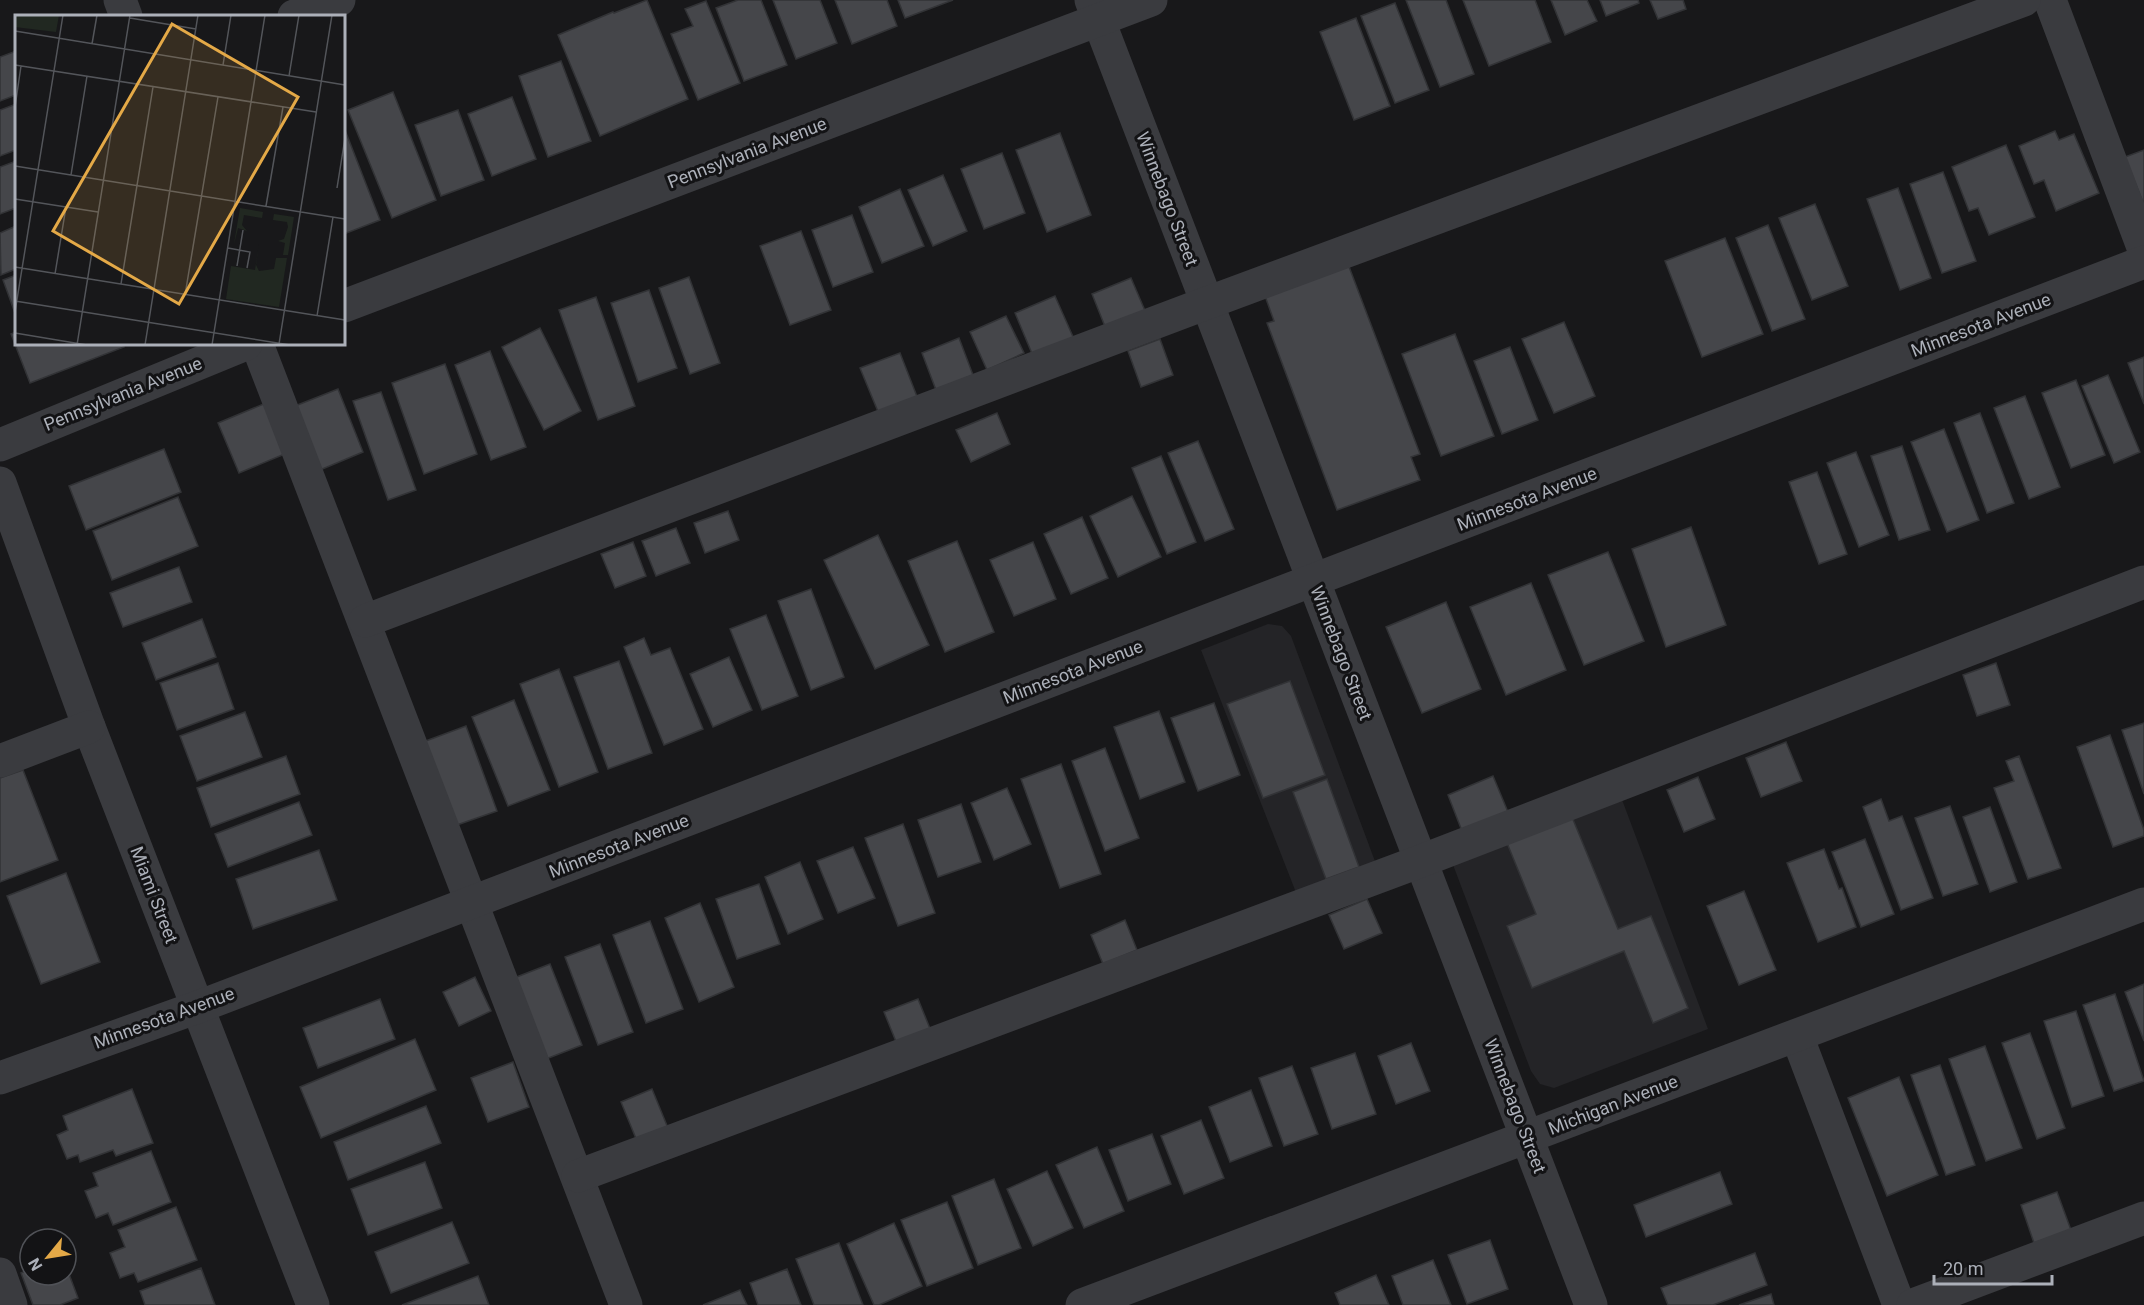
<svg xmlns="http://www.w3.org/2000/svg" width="2144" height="1305" viewBox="0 0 2144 1305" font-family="Roboto,sans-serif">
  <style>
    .built { fill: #242427 }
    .building { fill: #45464a; stroke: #323336; stroke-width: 1.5 }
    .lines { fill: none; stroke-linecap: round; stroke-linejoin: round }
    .minor { stroke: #3a3b3f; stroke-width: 33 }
    .labels { text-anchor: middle; stroke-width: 6; stroke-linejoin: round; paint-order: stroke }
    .street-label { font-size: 18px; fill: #acb0b9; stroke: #131315 }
    .inset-road { fill: none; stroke: #53555a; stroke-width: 1.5 }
    .view { fill: #e4a947; fill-opacity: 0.15; stroke: #e4a947; stroke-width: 3 }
    .inset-edge { fill: none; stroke: #acb0b9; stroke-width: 3 }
  </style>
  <rect width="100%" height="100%" fill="#18181a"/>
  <g class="built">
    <polygon points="1268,624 1282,626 1291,636 1376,864 1297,895 1201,650"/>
    <polygon points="1621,797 1708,1029 1554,1088 1540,1084 1531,1071 1452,862"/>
  </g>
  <g class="building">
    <polygon points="647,0 688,99 600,136 558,35 613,12 614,13"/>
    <polygon points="738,0 761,0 787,65 744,81 716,8"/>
    <polygon points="773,0 820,0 837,43 796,59"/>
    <polygon points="835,0 887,0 897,26 852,44"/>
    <polygon points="898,0 953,0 905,18"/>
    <polygon points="1406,0 1446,0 1474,74 1440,87"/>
    <polygon points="1463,0 1535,0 1551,42 1489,66"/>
    <polygon points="1551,0 1587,0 1597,21 1565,35"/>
    <polygon points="1600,0 1638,0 1639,3 1606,16"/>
    <polygon points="1650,0 1683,0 1686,9 1658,19"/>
    <polygon points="706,1 740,83 698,100 671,34 693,26 685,9"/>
    <polygon points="1395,3 1429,90 1395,103 1361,16"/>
    <polygon points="1356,18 1390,106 1354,120 1320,32"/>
    <polygon points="16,51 16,95 0,101 0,57"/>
    <polygon points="561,61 591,141 548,157 519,76"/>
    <polygon points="393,92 436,200 392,218 348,110"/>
    <polygon points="512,97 536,159 492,176 468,114"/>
    <polygon points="16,104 16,150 0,156 0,110"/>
    <polygon points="458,110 484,180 441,196 415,125"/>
    <polygon points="345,130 380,220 344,234 344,131"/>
    <polygon points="2055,131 2059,140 2074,134 2099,193 2056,211 2044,180 2034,184 2019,146"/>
    <polygon points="1060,133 1091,215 1047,232 1016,150"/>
    <polygon points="2006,145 2035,217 1989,235 1978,208 1969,211 1952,167"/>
    <polygon points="2144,150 2144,205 2125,157"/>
    <polygon points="1002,153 1025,213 984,229 961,169"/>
    <polygon points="16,161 16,208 0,214 0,167"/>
    <polygon points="1943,172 1976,261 1942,273 1910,184"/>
    <polygon points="943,175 967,231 933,246 908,190"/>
    <polygon points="1898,188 1931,278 1900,290 1867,199"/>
    <polygon points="900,189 924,246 882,263 859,207"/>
    <polygon points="1815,204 1848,286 1812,300 1779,218"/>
    <polygon points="852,215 873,272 833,287 812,230"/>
    <polygon points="1768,225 1805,319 1772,331 1736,238"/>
    <polygon points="16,226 16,269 1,275 0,233"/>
    <polygon points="801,231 831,310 790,325 760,246"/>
    <polygon points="1725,238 1763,334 1702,357 1665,261"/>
    <polygon points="1348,264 1420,454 1411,457 1420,480 1337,510 1267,323 1274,321 1265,296"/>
    <polygon points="16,275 16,316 3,280"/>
    <polygon points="689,277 720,363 690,374 659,288"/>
    <polygon points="1131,278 1146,313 1106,329 1092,294"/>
    <polygon points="649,290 677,368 638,382 611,303"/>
    <polygon points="1055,296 1074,339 1033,356 1015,313"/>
    <polygon points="596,297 635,406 598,420 559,310"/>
    <polygon points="1006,316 1024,353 987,370 970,332"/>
    <polygon points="1564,322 1595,396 1554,413 1522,339"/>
    <polygon points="540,328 581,411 544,430 502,347"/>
    <polygon points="16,332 16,344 122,344 124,347 30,383 11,334"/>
    <polygon points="1455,334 1494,436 1441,456 1402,354"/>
    <polygon points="959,338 973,375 936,390 922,353"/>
    <polygon points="1160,339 1173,375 1141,387 1128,351"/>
    <polygon points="1510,347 1538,420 1502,434 1474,361"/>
    <polygon points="490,351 526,447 491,460 455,365"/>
    <polygon points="900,353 918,399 879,414 860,368"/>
    <polygon points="2144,357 2144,404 2128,363"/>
    <polygon points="445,364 477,454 424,474 392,383"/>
    <polygon points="2108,375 2140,452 2114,463 2082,386"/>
    <polygon points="2076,380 2105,455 2071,468 2042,393"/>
    <polygon points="338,389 363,452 320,470 295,406"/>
    <polygon points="381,392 416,490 388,500 353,401"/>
    <polygon points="2025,396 2060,487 2029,499 1994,408"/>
    <polygon points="266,403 287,453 239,473 218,423"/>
    <polygon points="997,413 1010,444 971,462 956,430"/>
    <polygon points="1980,413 2014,503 1987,513 1954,423"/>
    <polygon points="1944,429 1979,520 1947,532 1911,442"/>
    <polygon points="1198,441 1234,529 1205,541 1168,453"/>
    <polygon points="1902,446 1930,530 1899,540 1871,456"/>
    <polygon points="164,449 181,492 86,530 69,486"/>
    <polygon points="1856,452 1889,535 1859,547 1827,463"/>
    <polygon points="1161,456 1196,542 1167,554 1132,468"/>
    <polygon points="1817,472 1847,554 1819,564 1789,482"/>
    <polygon points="1132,496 1161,557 1118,577 1090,516"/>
    <polygon points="178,497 198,546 112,580 93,531"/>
    <polygon points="728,511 739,540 705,553 694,523"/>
    <polygon points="1082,517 1108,578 1071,594 1044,534"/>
    <polygon points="1691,527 1726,625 1666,647 1632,549"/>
    <polygon points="676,528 690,563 656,576 642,541"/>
    <polygon points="878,535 929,645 875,669 824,560"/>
    <polygon points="957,541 994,632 945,652 908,561"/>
    <polygon points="633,542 646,576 615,588 601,554"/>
    <polygon points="1033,542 1056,599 1014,616 990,560"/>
    <polygon points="1608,552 1644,641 1584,665 1548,575"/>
    <polygon points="179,567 192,602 123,627 110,593"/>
    <polygon points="1531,583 1566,670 1506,695 1470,607"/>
    <polygon points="811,589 844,677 811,690 778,601"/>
    <polygon points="1446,602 1481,689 1422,713 1386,627"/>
    <polygon points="766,615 798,696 762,710 730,629"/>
    <polygon points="202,619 216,657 156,680 142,643"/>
    <polygon points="644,638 651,655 670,648 703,729 664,745 624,647"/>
    <polygon points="729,657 752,710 713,727 690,674"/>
    <polygon points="619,661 652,753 608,769 574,677"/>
    <polygon points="218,663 234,709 177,730 160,683"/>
    <polygon points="1996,663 2010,705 1977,716 1963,675"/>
    <polygon points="559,669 598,772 559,787 520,684"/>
    <polygon points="1290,681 1325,775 1263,798 1227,704"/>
    <polygon points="514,700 550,790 508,806 472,717"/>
    <polygon points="1214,703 1240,775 1198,791 1171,718"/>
    <polygon points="1159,711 1185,782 1140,799 1114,727"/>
    <polygon points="245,712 262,757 197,781 180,736"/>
    <polygon points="2144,723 2144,794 2122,730"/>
    <polygon points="466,726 497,811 454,826 423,742"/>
    <polygon points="2110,735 2144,830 2144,836 2113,847 2077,747"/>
    <polygon points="1786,742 1802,781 1761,797 1746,758"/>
    <polygon points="1105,748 1139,838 1105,851 1072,761"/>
    <polygon points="286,756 300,794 211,827 197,788"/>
    <polygon points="2019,756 2061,868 2028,879 1994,788 2014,781 2006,761"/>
    <polygon points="1061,764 1101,874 1060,888 1021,779"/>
    <polygon points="23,770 58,860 0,882 0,778"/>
    <polygon points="1493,776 1508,812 1462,831 1448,795"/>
    <polygon points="1698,777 1715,819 1684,832 1667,790"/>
    <polygon points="1327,779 1359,867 1326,879 1293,792"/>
    <polygon points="1007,788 1031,844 994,860 971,803"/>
    <polygon points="1881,799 1889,821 1902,816 1933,898 1901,910 1863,807"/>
    <polygon points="299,802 312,835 228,867 215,834"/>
    <polygon points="961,804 981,862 938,877 918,820"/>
    <polygon points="1950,806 1978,884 1943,896 1915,818"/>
    <polygon points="1990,807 2017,882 1990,892 1963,817"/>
    <polygon points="1572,817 1618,929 1651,916 1688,1008 1653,1023 1624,951 1532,988 1507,926 1536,914 1507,843"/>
    <polygon points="903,824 935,913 898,926 865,838"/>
    <polygon points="1865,839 1894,914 1861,927 1832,852"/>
    <polygon points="853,847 875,898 838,913 817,861"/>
    <polygon points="1824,849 1839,889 1842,888 1856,927 1818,942 1787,863"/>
    <polygon points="319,850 337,900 253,929 236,879"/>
    <polygon points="800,862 823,919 788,934 765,877"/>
    <polygon points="66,873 100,962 41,984 7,896"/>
    <polygon points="759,884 780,944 737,959 716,899"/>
    <polygon points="1744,891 1776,970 1739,985 1707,906"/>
    <polygon points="1367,899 1382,933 1344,949 1329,915"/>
    <polygon points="700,903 734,987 699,1002 665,918"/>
    <polygon points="1125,920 1137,950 1103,964 1091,935"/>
    <polygon points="650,921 683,1009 646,1023 613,935"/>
    <polygon points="600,944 633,1032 598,1045 565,957"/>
    <polygon points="550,964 582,1045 546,1059 514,978"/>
    <polygon points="475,977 491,1011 459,1026 443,992"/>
    <polygon points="2144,984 2144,1041 2125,992"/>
    <polygon points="2115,994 2144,1081 2114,1091 2083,1005"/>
    <polygon points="380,999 395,1039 318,1068 303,1028"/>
    <polygon points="918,999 931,1031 897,1044 884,1012"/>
    <polygon points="2076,1011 2104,1096 2072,1107 2044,1021"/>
    <polygon points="2030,1033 2065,1128 2037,1139 2002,1043"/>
    <polygon points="415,1039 436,1090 321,1138 300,1087"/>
    <polygon points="1411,1043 1430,1091 1396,1104 1378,1056"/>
    <polygon points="1985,1046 2022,1148 1986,1161 1949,1059"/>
    <polygon points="1355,1053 1376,1114 1332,1129 1311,1068"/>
    <polygon points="513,1062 529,1107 488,1122 471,1078"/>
    <polygon points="1940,1065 1975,1165 1946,1175 1911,1075"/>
    <polygon points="1292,1066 1318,1134 1284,1146 1259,1078"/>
    <polygon points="1899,1077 1938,1175 1887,1196 1848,1098"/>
    <polygon points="132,1089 153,1143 116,1156 113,1150 80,1162 78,1155 67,1159 57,1135 68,1130 63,1116"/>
    <polygon points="652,1089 668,1128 637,1141 621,1102"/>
    <polygon points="1251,1090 1272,1146 1230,1162 1209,1107"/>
    <polygon points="426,1106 441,1143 348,1180 334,1142"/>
    <polygon points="1201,1120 1224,1178 1184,1194 1161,1136"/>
    <polygon points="1152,1134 1171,1184 1128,1201 1109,1150"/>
    <polygon points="1097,1147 1124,1211 1084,1228 1056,1165"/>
    <polygon points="151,1151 171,1202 113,1225 108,1213 96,1218 85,1191 98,1186 93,1173"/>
    <polygon points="425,1162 442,1208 368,1235 351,1189"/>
    <polygon points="1047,1171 1073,1228 1033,1246 1007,1189"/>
    <polygon points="1720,1172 1732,1204 1646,1237 1634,1205"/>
    <polygon points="994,1179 1021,1248 978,1265 952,1196"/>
    <polygon points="2057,1192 2071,1230 2034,1243 2021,1205"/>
    <polygon points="947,1202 973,1268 927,1286 901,1220"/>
    <polygon points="176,1207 197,1260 138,1282 134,1273 120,1278 110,1253 125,1247 118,1230"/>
    <polygon points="452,1222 469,1263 391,1293 375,1252"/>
    <polygon points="894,1223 922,1286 879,1305 874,1305 847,1244"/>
    <polygon points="1490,1240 1508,1289 1467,1304 1448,1255"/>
    <polygon points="839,1243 863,1305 814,1305 796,1259"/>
    <polygon points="1755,1253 1767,1285 1713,1305 1668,1305 1661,1288"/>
    <polygon points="1433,1260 1451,1305 1403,1305 1392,1276"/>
    <polygon points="66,1266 78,1298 60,1305 33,1305 21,1273 30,1269 30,1275 66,1275"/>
    <polygon points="201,1268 215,1305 145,1305 140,1291"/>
    <polygon points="787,1269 801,1305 758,1305 750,1283"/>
    <polygon points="1376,1275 1389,1305 1340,1305 1335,1293"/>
    <polygon points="478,1276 489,1305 402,1305"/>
    <polygon points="740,1290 747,1305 703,1305"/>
    <polygon points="1771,1294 1774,1305 1739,1305"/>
  </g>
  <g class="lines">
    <g class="minor">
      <polyline points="120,0 126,16"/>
      <polyline points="1091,0 1591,1305"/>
      <polyline points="2050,0 2144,250"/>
      <polyline points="294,16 339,0"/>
      <polyline points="344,306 1151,0"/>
      <polyline points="257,344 626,1305"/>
      <polyline points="0,445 246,344"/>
      <polyline points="0,483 89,727 313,1305"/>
      <polyline points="365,621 1207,303 2024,0"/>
      <polyline points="0,761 89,727"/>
      <polyline points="1797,1036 1899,1305"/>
      <polyline points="0,1078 198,1007 2144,262"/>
      <polyline points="578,1176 1421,861 2144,582"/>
      <polyline points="0,1274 11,1305"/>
      <polyline points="1082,1305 2144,904"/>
      <polyline points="1913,1305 2144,1218"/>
    </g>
  </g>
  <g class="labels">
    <g class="street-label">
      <text transform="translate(747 153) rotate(-21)" y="6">Pennsylvania Avenue</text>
      <text transform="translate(1167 199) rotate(69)" y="6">Winnebago Street</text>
      <text transform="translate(1981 325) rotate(-21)" y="6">Minnesota Avenue</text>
      <text transform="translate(123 394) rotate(-22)" y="6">Pennsylvania Avenue</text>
      <text transform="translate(1527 499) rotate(-21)" y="6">Minnesota Avenue</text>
      <text transform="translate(1341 653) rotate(69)" y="6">Winnebago Street</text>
      <text transform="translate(1073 672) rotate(-21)" y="6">Minnesota Avenue</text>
      <text transform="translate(619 846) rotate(-21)" y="6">Minnesota Avenue</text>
      <text transform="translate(154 895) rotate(69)" y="6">Miami Street</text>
      <text transform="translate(164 1018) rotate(-20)" y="6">Minnesota Avenue</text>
      <text transform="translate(1613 1105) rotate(-21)" y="6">Michigan Avenue</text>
      <text transform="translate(1515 1106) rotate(69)" y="6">Winnebago Street</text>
    </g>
  </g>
  <g transform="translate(15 15)">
    <rect width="330" height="330" fill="#18181a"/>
    <path d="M0,0H44L41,17L0,12ZM225,193L248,197L247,203L229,200L227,210L232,216L223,213L219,229ZM259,199L279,202L273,240H268L270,228L263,226L269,224L273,212L272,207L258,205ZM244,229L241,250L244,256L259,254L261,243H272L264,292L211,284L216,251L240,255Z" fill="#212821"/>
    <path class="inset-road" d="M115,3L181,14M0,16L330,70M77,29L82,0M0,50L301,97M208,50L216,0M274,61L284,0M0,92L6,51M0,151L330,204M56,160L72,61M322,173L330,123M0,184L83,197M251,191L268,92M213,233L235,237L232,253M222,251L228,215M0,252L330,305M40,259L51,192M106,269L138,72M170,280L203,82M0,286L275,330M0,297L48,0M302,301L318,202M0,318L72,330M264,329L317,0M62,330L115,0M130,330L183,0M197,330L250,0"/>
    <path class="view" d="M157,9L283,82L164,289L38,216Z"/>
    <rect width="330" height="330" class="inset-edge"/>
  </g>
  <g transform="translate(48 1257) rotate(240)"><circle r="28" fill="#131315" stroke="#505257" stroke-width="1.5"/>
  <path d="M0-4.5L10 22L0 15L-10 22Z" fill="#e4a947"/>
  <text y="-9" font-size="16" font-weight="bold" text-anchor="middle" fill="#acb0b9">N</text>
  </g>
  <path d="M1934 1275v9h118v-9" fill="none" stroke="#acb0b9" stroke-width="3"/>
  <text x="1943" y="1275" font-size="18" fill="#acb0b9" stroke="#131315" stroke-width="4.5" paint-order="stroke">20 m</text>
</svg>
